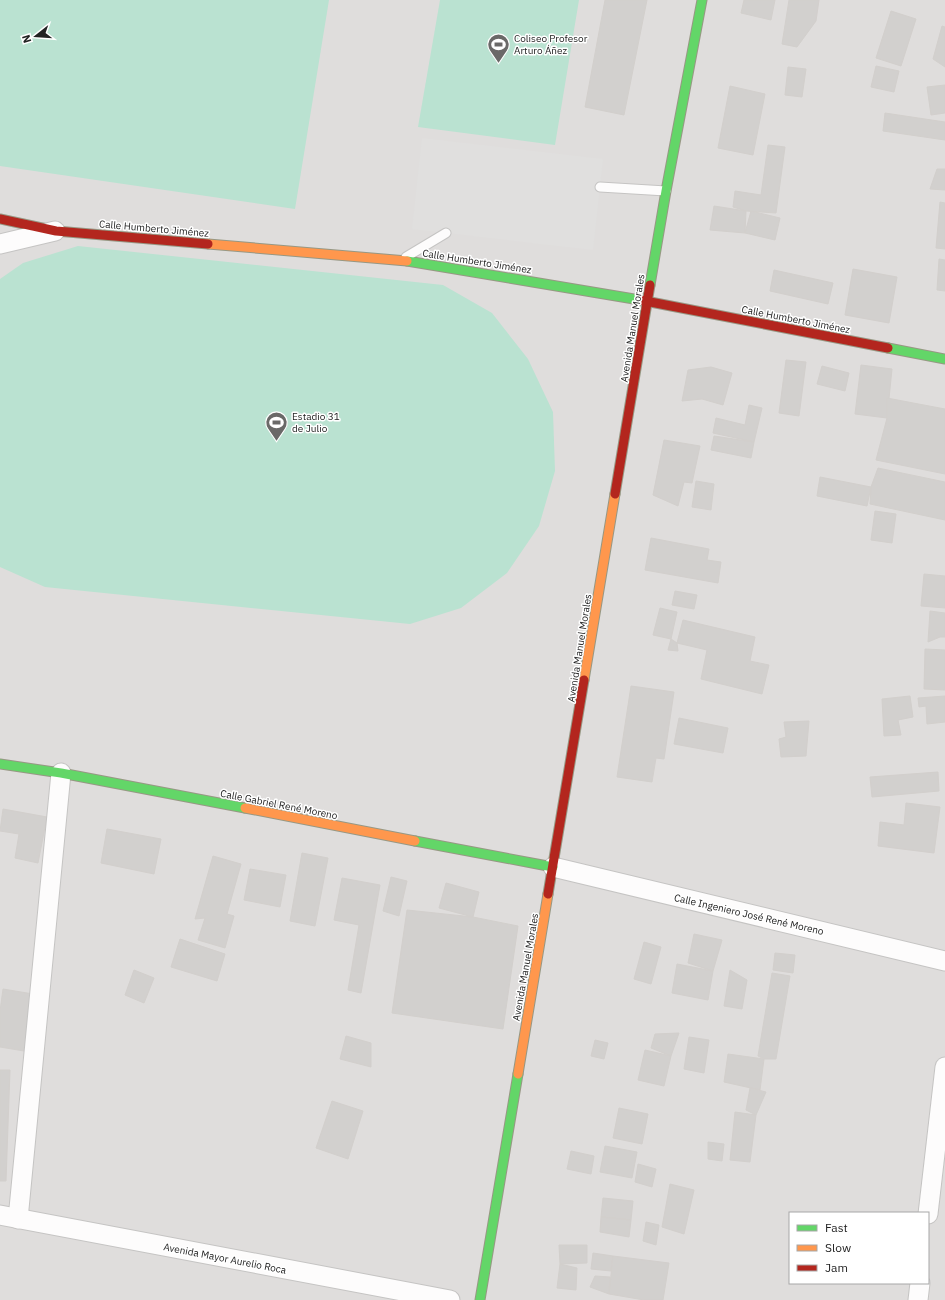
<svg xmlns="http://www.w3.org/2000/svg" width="945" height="1300" viewBox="0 0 945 1300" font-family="'IBM Plex Sans',sans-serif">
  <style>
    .residential { fill: #dfdddc; fill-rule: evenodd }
    .pitch { fill: #bae2d1 }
    .parking { fill: #e0dfde }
    .building { fill: #d2d0ce; stroke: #d2cfcc }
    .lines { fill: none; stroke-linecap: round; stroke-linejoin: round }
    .lane-casing { stroke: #c5c4c3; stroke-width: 11 }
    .street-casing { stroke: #c5c4c3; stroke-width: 21 }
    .fast-casing { stroke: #979884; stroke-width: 11 }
    .slow-casing { stroke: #979884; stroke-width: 11 }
    .jam-casing { stroke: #979884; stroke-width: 11 }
    .lane { stroke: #fdfcfc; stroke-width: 9 }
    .street { stroke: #fdfcfc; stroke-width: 19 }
    .fast { stroke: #63d668; stroke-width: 9 }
    .slow { stroke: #ff974d; stroke-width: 9 }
    .jam { stroke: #b3261e; stroke-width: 9 }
    .labels { text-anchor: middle; stroke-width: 3; stroke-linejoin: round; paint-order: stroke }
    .poi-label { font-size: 10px; fill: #222; stroke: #fff; text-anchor: start }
    .street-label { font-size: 10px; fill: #222; stroke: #fff }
  </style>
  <rect width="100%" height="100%" fill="#efedeb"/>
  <path class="residential" d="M0,0H945V1300H0ZM790,1213H928V1283H790Z"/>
  <g class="pitch">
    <polygon points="0,0 329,0 295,209 0,166"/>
    <polygon points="440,0 579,0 555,145 418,127"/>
    <polygon points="78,246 443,285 492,313 528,359 553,412 555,471 539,526 507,573 461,608 410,624 45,587 0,567 0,279 23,263"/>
  </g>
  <polygon class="parking" points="422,138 603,159 593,250 412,229"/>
  <g class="building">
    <polygon points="605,0 647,0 624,115 585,107"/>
    <polygon points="744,0 775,0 771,20 741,13"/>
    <polygon points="789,0 819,0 816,21 797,47 782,44"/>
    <polygon points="891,11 916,19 901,66 876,58"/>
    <polygon points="942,26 945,27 945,67 933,59"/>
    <polygon points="876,66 899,71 894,92 871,87"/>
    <polygon points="788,67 806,69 802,97 785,95"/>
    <polygon points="945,85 945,113 931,115 927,87"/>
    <polygon points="730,86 765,94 753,155 718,148"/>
    <polygon points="885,113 945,122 945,140 883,131"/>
    <polygon points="768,145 785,147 776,213 746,211 733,207 735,191 761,195"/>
    <polygon points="937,169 945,169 945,190 930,189"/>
    <polygon points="940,202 945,203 945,249 936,248"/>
    <polygon points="714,206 746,211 745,233 710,230"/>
    <polygon points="751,211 780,218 775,240 745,233"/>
    <polygon points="939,259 945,260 945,291 937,290"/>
    <polygon points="853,269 897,277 889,323 845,315"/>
    <polygon points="774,270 833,283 828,304 770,291"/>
    <polygon points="786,360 806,362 799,416 779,413"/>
    <polygon points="861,365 892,369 887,418 855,414"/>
    <polygon points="822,366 849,373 845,391 817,384"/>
    <polygon points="711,367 732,373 723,405 702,399 682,401 688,370"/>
    <polygon points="887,398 945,409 945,474 876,460 887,418"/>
    <polygon points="749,405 762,408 754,442 713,433 716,418 745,425"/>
    <polygon points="714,436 754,442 751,458 711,450"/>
    <polygon points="664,440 700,446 692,483 684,482 678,506 653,495"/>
    <polygon points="878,468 945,482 945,520 870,504 871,487"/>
    <polygon points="820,477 871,487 867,506 817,496"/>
    <polygon points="696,481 714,484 711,510 692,507"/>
    <polygon points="875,511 896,514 892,543 871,540"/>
    <polygon points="651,538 709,549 707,560 721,562 718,583 645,570"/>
    <polygon points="924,574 945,576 945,608 921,606"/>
    <polygon points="675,591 697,595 694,609 672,605"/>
    <polygon points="660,608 677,612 671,639 653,635"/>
    <polygon points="930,611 945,613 945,637 940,637 928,642"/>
    <polygon points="683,620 755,637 750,661 769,665 762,694 701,679 707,650 677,643"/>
    <polygon points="671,639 677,643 678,651 668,650"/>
    <polygon points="925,649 945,650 945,690 924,689"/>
    <polygon points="631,686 674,692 664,759 656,758 652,782 617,777"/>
    <polygon points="910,696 913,717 898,720 901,735 884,736 882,699"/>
    <polygon points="945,696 945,722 927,724 926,706 919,707 918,698"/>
    <polygon points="679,718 728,728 723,753 674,744"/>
    <polygon points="809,721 806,756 781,757 779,739 786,737 784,722"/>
    <polygon points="938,772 939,791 872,797 870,777"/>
    <polygon points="906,803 940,807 934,853 878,846 880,822 904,825"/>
    <polygon points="3,809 47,817 38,863 15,858 19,834 0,831"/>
    <polygon points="107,829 161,839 154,874 101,863"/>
    <polygon points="302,853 328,858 315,926 290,921"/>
    <polygon points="213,856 241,864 227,914 234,916 225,948 198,940 205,918 195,919"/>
    <polygon points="250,869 286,875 280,907 244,900"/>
    <polygon points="391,877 407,881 399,916 383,911"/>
    <polygon points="342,878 380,885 361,993 348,990 359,925 334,920"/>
    <polygon points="446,883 479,892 473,917 439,908"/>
    <polygon points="407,910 473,917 518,926 503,1029 392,1013"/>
    <polygon points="694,934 722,940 713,971 688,963"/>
    <polygon points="180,939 225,954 217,981 171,967"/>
    <polygon points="644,942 661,947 651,984 634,979"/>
    <polygon points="775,953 795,955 793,973 773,970"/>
    <polygon points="677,964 713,971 708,1000 672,993"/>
    <polygon points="134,970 154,978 144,1003 125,995"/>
    <polygon points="730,970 747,980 742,1009 724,1006"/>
    <polygon points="772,973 790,976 776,1059 764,1059 758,1056"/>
    <polygon points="3,989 33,994 24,1051 0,1047 0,1011"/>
    <polygon points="679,1033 671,1056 651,1048 655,1034"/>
    <polygon points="346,1036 371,1043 371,1067 340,1059"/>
    <polygon points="689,1037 709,1040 704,1073 684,1069"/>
    <polygon points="595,1040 608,1043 604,1059 591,1056"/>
    <polygon points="645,1050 671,1056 664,1086 638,1080"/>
    <polygon points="728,1054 764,1059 760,1090 724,1082"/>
    <polygon points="0,1070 10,1070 6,1181 0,1181"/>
    <polygon points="750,1088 766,1092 756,1115 746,1110"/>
    <polygon points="332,1101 363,1111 348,1159 316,1148"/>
    <polygon points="619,1108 648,1114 642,1144 613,1138"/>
    <polygon points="735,1112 756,1115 750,1162 730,1160"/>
    <polygon points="708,1142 724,1144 722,1161 708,1159"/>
    <polygon points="605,1146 637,1152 632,1178 600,1172"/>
    <polygon points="571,1151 594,1156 591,1174 567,1169"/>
    <polygon points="638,1164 656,1169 652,1187 635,1182"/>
    <polygon points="670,1184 694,1190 684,1234 662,1227"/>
    <polygon points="603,1198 633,1201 631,1220 601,1217"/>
    <polygon points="601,1217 631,1220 629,1237 600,1232"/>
    <polygon points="646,1222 659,1225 656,1245 643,1241"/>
    <polygon points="559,1245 587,1245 587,1263 560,1264"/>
    <polygon points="593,1253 613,1256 611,1271 591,1269"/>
    <polygon points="613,1256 669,1263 663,1300 644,1300 609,1294"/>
    <polygon points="560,1264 577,1268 576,1290 557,1288"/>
    <polygon points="595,1276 610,1277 609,1294 590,1287"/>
  </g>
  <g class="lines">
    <defs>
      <g id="lane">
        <polyline points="600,187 666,191"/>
        <polyline points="406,257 446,233"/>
      </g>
      <g id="street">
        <polyline points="0,244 55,231"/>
        <polyline points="553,867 945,961"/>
        <polyline points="928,1214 945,1067"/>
        <polyline points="0,1215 450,1300"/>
        <polyline points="18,1219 61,773"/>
        <polyline points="918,1300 920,1283"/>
      </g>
      <g id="fast">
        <polyline points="407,261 640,300"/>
        <polyline points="650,285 666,191 702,0"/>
        <polyline points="888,348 945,359"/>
        <polyline points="0,764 61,773 245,808"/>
        <polyline points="415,841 553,867"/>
        <polyline points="480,1300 518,1074"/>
      </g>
      <g id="slow">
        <polyline points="208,244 407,261"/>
        <polyline points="584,680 615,494"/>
        <polyline points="245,808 415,841"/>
        <polyline points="518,1074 548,894"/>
      </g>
      <g id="jam">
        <polyline points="0,219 56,231 208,244"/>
        <polyline points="640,300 888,348"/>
        <polyline points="615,494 650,285"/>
        <polyline points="548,894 584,680"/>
      </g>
    </defs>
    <use href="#lane" class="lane-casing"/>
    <use href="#street" class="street-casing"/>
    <use href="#fast" class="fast-casing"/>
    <use href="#slow" class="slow-casing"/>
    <use href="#jam" class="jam-casing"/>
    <use href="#lane" class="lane"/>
    <use href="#street" class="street"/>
    <use href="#fast" class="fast"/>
    <use href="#slow" class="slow"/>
    <use href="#jam" class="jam"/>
  </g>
  <defs>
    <symbol id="stadium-pin" viewBox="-11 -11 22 30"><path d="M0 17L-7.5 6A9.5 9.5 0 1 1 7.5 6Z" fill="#6a6968" stroke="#fff"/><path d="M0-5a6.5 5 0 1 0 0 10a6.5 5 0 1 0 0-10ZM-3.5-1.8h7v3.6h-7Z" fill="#fff"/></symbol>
  </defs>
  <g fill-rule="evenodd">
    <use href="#stadium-pin" x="486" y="32" width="25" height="34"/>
    <use href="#stadium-pin" x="264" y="410" width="25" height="34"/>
  </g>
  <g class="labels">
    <g class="poi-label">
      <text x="514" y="42">Coliseo Profesor<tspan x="514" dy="12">Arturo Áñez</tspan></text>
      <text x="292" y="420">Estadio 31<tspan x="292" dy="12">de Julio</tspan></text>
    </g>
    <g class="street-label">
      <text transform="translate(154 228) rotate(5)" y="4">Calle Humberto Jiménez</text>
      <text transform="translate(477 261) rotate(9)" y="4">Calle Humberto Jiménez</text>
      <text transform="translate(796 319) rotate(11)" y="4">Calle Humberto Jiménez</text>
      <text transform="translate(632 328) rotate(-81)" y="4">Avenida Manuel Morales</text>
      <text transform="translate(579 648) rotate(-81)" y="4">Avenida Manuel Morales</text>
      <text transform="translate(279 804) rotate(11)" y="4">Calle Gabriel René Moreno</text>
      <text transform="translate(749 914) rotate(13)" y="4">Calle Ingeniero José René Moreno</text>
      <text transform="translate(525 967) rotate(-80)" y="4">Avenida Manuel Morales</text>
      <text transform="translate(225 1258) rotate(11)" y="4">Avenida Mayor Aurelio Roca</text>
    </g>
  </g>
  <rect x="789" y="1212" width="140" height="72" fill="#ffffff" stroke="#a7a7a7"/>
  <rect x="797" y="1225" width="20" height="6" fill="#63d668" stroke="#a7a7a7"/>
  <text x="825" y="1232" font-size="12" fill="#222222">Fast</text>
  <rect x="797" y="1245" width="20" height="6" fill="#ff974d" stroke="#a7a7a7"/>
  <text x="825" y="1252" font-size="12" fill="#222222">Slow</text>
  <rect x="797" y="1265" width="20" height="6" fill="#b3261e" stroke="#a7a7a7"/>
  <text x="825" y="1272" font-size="12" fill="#222222">Jam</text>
  <g transform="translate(36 36) rotate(253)" stroke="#ffffff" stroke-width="3" paint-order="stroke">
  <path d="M0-3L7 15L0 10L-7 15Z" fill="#222222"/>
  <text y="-6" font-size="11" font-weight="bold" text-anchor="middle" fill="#222222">N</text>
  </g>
</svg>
